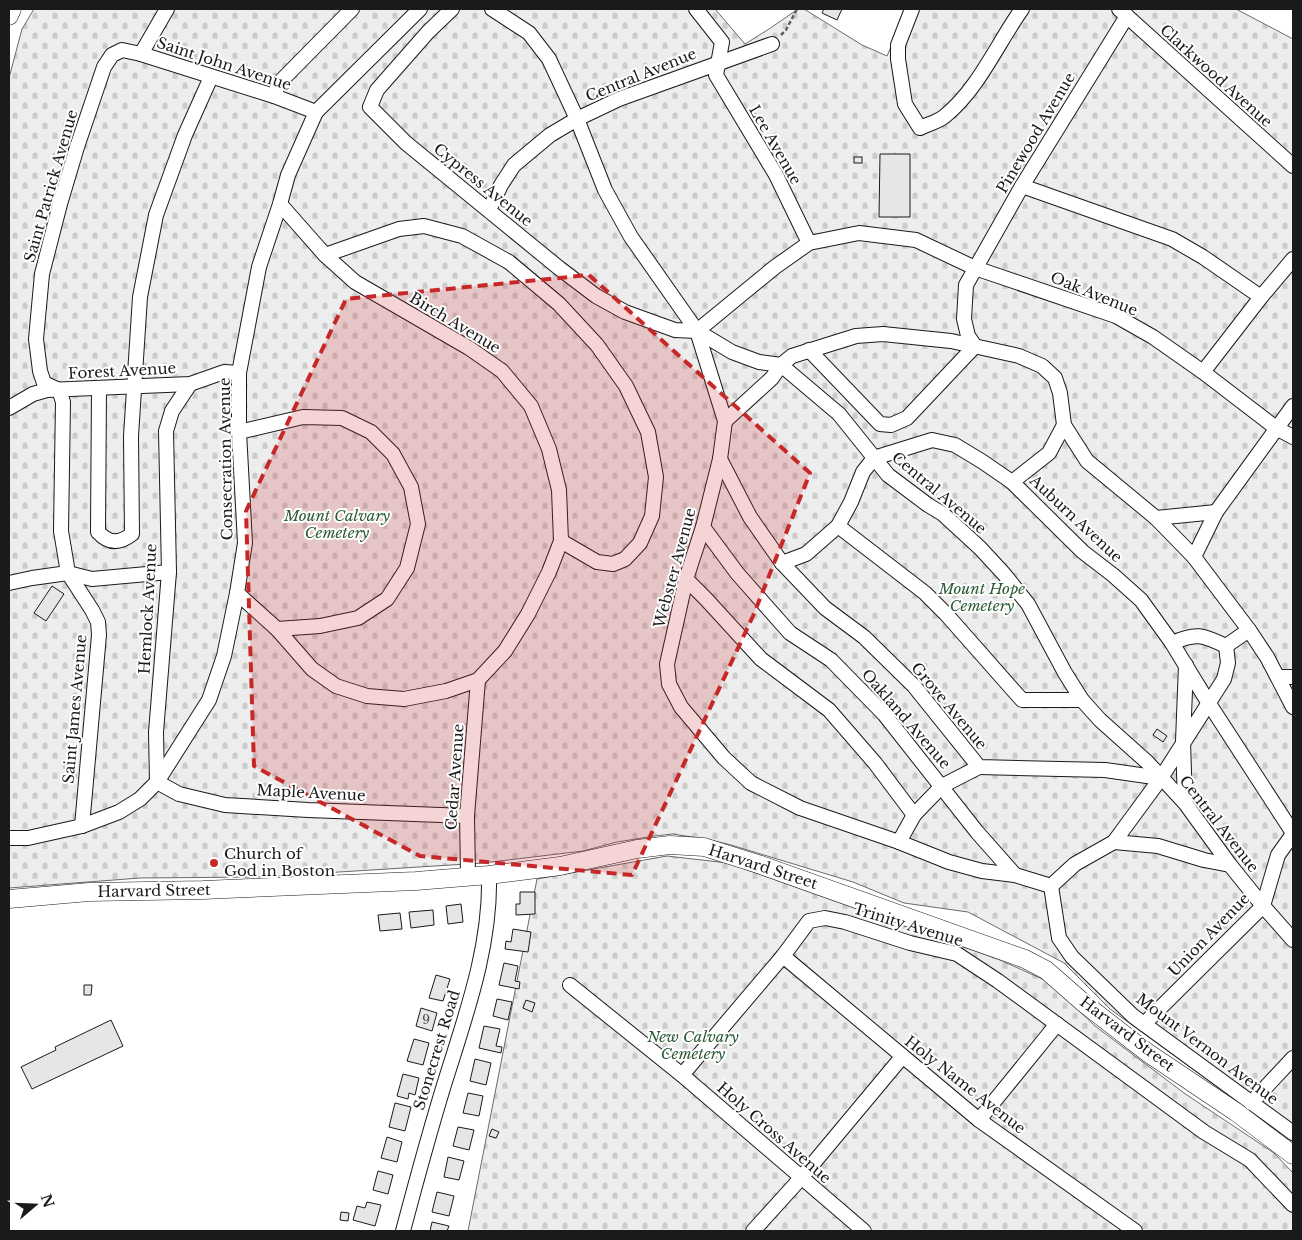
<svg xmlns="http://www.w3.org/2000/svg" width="1302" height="1240" viewBox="0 0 1302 1240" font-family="'Libre Baskerville',serif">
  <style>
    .cemetery { fill: url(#cemetery-stones); stroke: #6a6a6a }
    .building { fill: #e6e6e6; stroke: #1a1a1a }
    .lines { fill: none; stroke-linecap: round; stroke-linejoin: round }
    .minor-casing { stroke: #1a1a1a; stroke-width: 16 }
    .major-casing { stroke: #1a1a1a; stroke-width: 19 }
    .path { stroke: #5f5f5f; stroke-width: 2.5; stroke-dasharray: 4 2.5; stroke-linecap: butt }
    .minor { stroke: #fff; stroke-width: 14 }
    .major { stroke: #fff; stroke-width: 18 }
    .marked { fill: #c62828; fill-opacity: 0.2; stroke: #c62828; stroke-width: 4; stroke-dasharray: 10 6; stroke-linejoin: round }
    .poi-dot { fill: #c62828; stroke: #fff; stroke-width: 2 }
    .labels { text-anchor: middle; stroke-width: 4; stroke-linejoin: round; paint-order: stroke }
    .number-label { font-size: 12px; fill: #4d4d4d }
    .street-label { font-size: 15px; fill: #1a1a1a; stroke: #fff }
    .park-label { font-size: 15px; font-style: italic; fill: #2b5a34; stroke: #fff }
    .poi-label { font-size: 15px; fill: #1a1a1a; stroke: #fff; text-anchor: start }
  </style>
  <defs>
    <pattern id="cemetery-stones" width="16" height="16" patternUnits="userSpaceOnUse" patternTransform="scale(1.25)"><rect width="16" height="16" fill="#ededed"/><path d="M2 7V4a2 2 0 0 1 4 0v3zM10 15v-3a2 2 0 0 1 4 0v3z" fill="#cbcbcb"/></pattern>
  </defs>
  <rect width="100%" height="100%" fill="#fff"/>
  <g class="cemetery">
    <polygon points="34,9 715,9 745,44 769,29 798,9 804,9 862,45 887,56 907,9 1236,9 1293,39 1293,1142 1110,1009 1064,963 968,912 904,903 853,882 731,845 706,839 672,834 655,836 617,842 583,851 483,863 259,877 140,878 9,888 9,78 22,29"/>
    <polygon points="667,856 728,863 1000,960 1049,982 1095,1026 1184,1093 1274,1153 1293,1173 1293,1231 468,1231 537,879"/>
  </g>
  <g class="building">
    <polygon points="824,9 842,9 837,20 822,13"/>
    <polygon points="880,154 910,154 910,217 879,217"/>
    <rect x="854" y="157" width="8" height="6"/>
    <polygon points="52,586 64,594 46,621 34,613"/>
    <polygon points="1157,729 1167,736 1163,742 1153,735"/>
    <polygon points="520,892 535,892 535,914 516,915 516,904 520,904"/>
    <polygon points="461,904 463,922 448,924 446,906"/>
    <polygon points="433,910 434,925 411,928 409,912"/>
    <polygon points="400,913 402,929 380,931 378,915"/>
    <polygon points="513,929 531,932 528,952 505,949 506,941 511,942"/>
    <polygon points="504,963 518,966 515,981 520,982 519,989 499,985"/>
    <polygon points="436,975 450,979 443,1001 429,998"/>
    <polygon points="84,985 92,985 91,995 84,995"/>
    <polygon points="497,999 512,1002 508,1020 493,1016"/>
    <polygon points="526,1000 535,1003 532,1012 523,1008"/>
    <polygon points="421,1008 437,1013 432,1031 416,1026"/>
    <polygon points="111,1020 123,1046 32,1089 21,1067 56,1050 55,1047"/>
    <polygon points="484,1026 500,1029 496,1046 502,1047 501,1053 479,1048"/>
    <polygon points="414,1039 429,1043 423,1065 407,1061"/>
    <polygon points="475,1059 491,1063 486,1085 470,1081"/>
    <polygon points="403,1074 419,1078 415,1095 409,1093 408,1099 397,1096"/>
    <polygon points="468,1093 483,1096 479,1116 463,1113"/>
    <polygon points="395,1103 411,1107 405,1131 389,1127"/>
    <polygon points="458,1127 474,1130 469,1150 453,1146"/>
    <polygon points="492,1129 499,1132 496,1138 489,1136"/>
    <polygon points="387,1137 402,1142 397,1162 381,1158"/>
    <polygon points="448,1157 464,1161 459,1180 444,1177"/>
    <polygon points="378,1171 393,1175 388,1194 373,1190"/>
    <polygon points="437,1192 454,1196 449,1216 432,1212"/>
    <polygon points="367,1202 381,1205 375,1226 353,1220 357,1206 365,1208"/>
    <polygon points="341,1212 349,1213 348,1221 340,1220"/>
    <polygon points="432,1222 449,1226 447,1231 430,1231"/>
  </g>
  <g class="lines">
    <defs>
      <g id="minor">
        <polyline points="452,9 428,32 377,90 370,107 406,143 559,268 596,296 625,312 675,330 697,331"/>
        <polyline points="492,9 529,33 549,59 577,119 605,190 631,237 697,331 732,352 759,362 781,365 839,414 888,475 928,505 943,514 980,548 1004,574 1028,604 1065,673 1082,700 1100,720 1147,762 1185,803 1230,865 1263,906 1293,940"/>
        <polyline points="696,9 722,42 716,75 776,175 809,243"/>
        <path d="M912,9L898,45V59L905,104L920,128C928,124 938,122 945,116C979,88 997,44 1022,9"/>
        <polyline points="1119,9 1293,166"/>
        <polyline points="141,54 167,9"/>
        <polyline points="274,96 279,83 352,9"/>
        <polyline points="1022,186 1172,239 1203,257 1261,297"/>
        <polyline points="489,210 501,185 514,165 550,135 577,119 619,99 772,44"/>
        <polyline points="325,255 399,229 424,226 462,236 509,262 559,304 597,345 626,386 648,432 656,477 652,516 640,543 625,559 613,564 597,562 561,541"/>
        <polyline points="697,331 725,421 720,459 703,527 686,579 667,664 669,684 681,707 724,758 751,783 800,808 899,842 949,862 982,871 1015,875 1051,886"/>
        <polyline points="697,331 775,267 809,243 859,233 916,240 975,268 1116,316 1153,337 1203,372 1276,428 1293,437"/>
        <polyline points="975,346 968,336 964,319 966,285 1022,186 1127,16"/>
        <polyline points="809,350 880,424 891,425 907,418 975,346"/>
        <polyline points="1203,372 1261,297 1293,259"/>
        <path d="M99,388L98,532C109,544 119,544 132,534L131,436L140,297L156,215L185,135L211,77"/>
        <polyline points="59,390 44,383 40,371 36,339 42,274 60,204 77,147 104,67 112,55 122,50 141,54 274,96 316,112"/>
        <polyline points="59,390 63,402 61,531 68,573 92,610 98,622 99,635 82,826"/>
        <polyline points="9,408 33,394 47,390 190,384 224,372 239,373"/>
        <polyline points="725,421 772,378 781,365 792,356 856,336 883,334 951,341 1019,356 1042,366 1055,378 1060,393 1064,425 1087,461 1156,518 1194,557 1249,630 1267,657 1293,707"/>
        <polyline points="239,432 303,417 342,418 371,432 393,454 411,487 418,524 407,568 387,599 358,618 320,626 277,629"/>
        <polyline points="874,458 932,440 955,445 983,462 1012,482 1083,552 1113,575 1141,600 1172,643 1208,702 1293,833"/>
        <polyline points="720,459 750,517 782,563 825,608 864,637 914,686 979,767 1105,770 1161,778"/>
        <polyline points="1012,482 1049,453 1064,425"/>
        <polyline points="1156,518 1216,512"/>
        <polyline points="838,526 925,593 946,614 1022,700 1082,700"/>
        <polyline points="703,527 737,573 790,633 831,660 884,714 977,832 1015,875"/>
        <polyline points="1194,557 1216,512 1293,406"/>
        <polyline points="782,563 806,554 838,526 851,502 863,472 874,458"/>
        <polyline points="686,579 706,599 761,659 829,710 875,763 914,815"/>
        <polyline points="9,583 32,578 68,573 92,579 169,572"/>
        <polyline points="237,593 277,629 312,669 336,686 367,696 404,699 446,691 478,680 505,651 528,614 549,572 561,541 559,490 549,449 531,406 502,371 469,348 355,282 325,255 280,204"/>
        <path d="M1172,643C1196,632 1203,635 1226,646"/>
        <polyline points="1226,646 1249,630"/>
        <polyline points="1278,677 1293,677"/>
        <polyline points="157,782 156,732 169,572 166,431 172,411 190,384"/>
        <polyline points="157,782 179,794 225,805 308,810 467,816"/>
        <polyline points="1185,803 1183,741 1186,665"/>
        <polyline points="9,838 28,838 82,826 119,812 140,799 157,782 209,700 224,656 237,593 245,543 239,432 239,373 259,267 280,204 288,175 316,112 420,9"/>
        <polyline points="899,842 914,815 942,786 979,767"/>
        <polyline points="1114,842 1158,846 1204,860 1230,865"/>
        <polyline points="468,876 467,816 478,680"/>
        <polyline points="1051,886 1059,938 1072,957 1133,1016 1293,1133"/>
        <polyline points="1051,886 1075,864 1114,842 1161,778 1224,679 1228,663 1226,646"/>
        <polyline points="783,956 979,1120 1135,1231"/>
        <polyline points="570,985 682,1075 864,1231"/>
        <polyline points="1144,1024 1263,906 1278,855 1293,834"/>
        <polyline points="682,1075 783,956 809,921 825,918 845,922 910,943 957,954 998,981 1204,1132 1250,1160 1293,1205"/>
        <polyline points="1251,1103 1293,1058"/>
        <polyline points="979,1120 1057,1024"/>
        <path d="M403,1231C416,1182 429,1134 444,1085C465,1017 491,948 489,875"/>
        <polyline points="753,1231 801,1178 902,1057"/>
      </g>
      <g id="major">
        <polyline points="9,16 12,9"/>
        <polyline points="9,899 89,892 203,890 416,881 489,875 560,866 637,849 670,845 704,847 758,864 1025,959 1046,970 1086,1005 1148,1053 1236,1112 1293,1155"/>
      </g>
    </defs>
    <use href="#minor" class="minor-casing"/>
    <use href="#major" class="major-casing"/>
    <polyline class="path" points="781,35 786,30 797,9"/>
    <use href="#minor" class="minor"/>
    <use href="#major" class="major"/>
  </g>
  <path class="marked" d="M589,275L810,473L753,616L632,875L420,856L254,766L246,511L346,299Z"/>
  <circle class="poi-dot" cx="214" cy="863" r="5"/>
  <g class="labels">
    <g class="number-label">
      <text x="426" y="1024">9</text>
    </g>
    <g class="street-label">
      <text transform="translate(224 64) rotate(18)" y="5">Saint John Avenue</text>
      <text transform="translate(641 75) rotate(-22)" y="5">Central Avenue</text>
      <text transform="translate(1216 76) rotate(42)" y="5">Clarkwood Avenue</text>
      <text transform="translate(1036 133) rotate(-59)" y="5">Pinewood Avenue</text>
      <text transform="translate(775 145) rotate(60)" y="5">Lee Avenue</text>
      <text transform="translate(483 185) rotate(39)" y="5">Cypress Avenue</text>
      <text transform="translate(51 186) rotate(-74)" y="5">Saint Patrick Avenue</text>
      <text transform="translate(1094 294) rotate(22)" y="5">Oak Avenue</text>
      <text transform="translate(455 323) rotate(31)" y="5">Birch Avenue</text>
      <text transform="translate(122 371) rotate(-3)" y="5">Forest Avenue</text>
      <text transform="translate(226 459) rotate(-91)" y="5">Consecration Avenue</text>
      <text transform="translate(939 493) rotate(40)" y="5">Central Avenue</text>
      <text transform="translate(1076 519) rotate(43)" y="5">Auburn Avenue</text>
      <text transform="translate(675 568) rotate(-75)" y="5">Webster Avenue</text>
      <text transform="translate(148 609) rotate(-87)" y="5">Hemlock Avenue</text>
      <text transform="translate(949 706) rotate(50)" y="5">Grove Avenue</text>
      <text transform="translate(75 709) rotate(-85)" y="5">Saint James Avenue</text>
      <text transform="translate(906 719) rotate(49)" y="5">Oakland Avenue</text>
      <text transform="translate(455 777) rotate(-86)" y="5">Cedar Avenue</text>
      <text transform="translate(311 793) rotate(3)" y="5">Maple Avenue</text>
      <text transform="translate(1219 824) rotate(52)" y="5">Central Avenue</text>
      <text transform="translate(763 867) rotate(18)" y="5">Harvard Street</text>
      <text transform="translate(154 891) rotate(-1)" y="5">Harvard Street</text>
      <text transform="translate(908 925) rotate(17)" y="5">Trinity Avenue</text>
      <text transform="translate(1209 935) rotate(-46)" y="5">Union Avenue</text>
      <text transform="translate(1127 1034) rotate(37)" y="5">Harvard Street</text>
      <text transform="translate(1207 1049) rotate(37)" y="5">Mount Vernon Avenue</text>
      <text transform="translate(437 1050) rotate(-73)" y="5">Stonecrest Road</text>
      <text transform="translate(965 1085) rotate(38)" y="5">Holy Name Avenue</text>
      <text transform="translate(774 1133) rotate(41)" y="5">Holy Cross Avenue</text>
    </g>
    <g class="park-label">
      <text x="337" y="521">Mount Calvary<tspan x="337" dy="17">Cemetery</tspan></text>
      <text x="982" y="594">Mount Hope<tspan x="982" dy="17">Cemetery</tspan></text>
      <text x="693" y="1042">New Calvary<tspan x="693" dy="17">Cemetery</tspan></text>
    </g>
    <g class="poi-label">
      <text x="224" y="859">Church of<tspan x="224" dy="17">God in Boston</tspan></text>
    </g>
  </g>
  <rect width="1302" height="1240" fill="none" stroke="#1a1a1a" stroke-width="20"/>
  <g transform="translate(35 1205) rotate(71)" stroke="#ffffff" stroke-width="4" paint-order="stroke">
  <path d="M0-4L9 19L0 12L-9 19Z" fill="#1a1a1a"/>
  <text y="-8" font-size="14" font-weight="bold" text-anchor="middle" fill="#1a1a1a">N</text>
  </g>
</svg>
